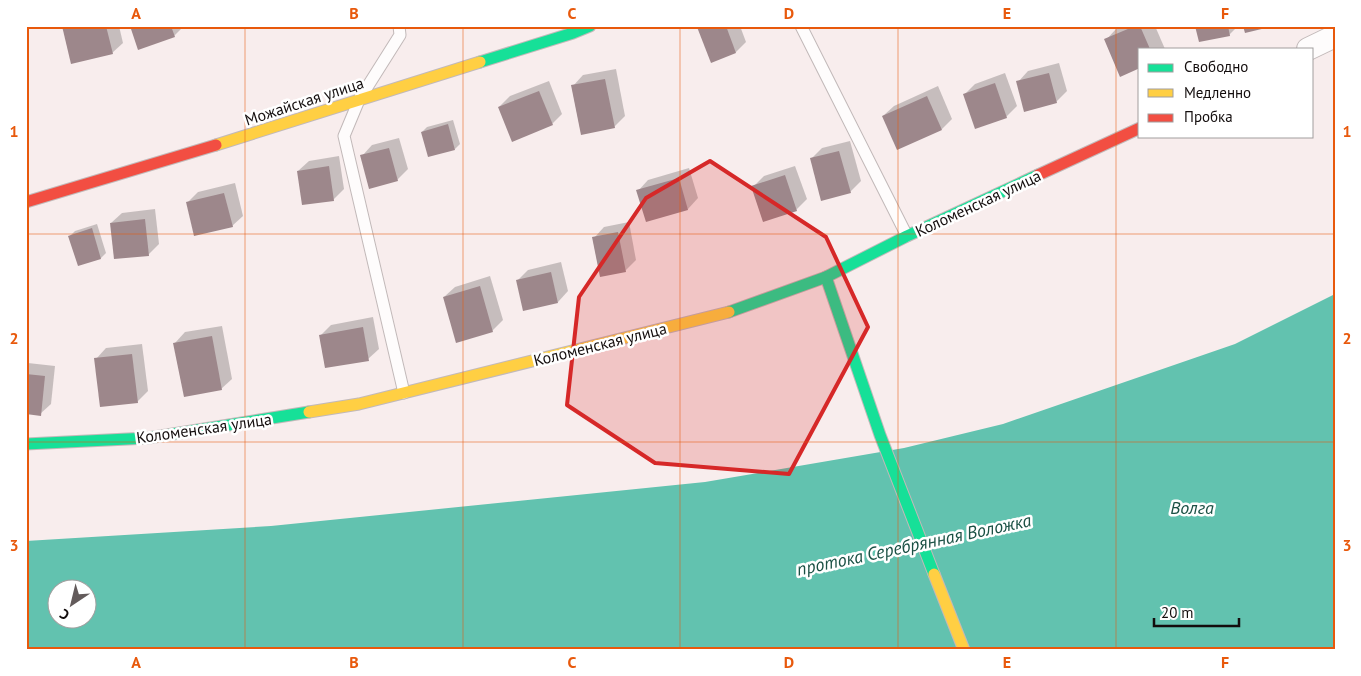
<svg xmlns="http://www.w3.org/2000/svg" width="1361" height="676" viewBox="0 0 1361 676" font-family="'PT Sans',sans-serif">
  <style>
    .water { fill: #62c2af; fill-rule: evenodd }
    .shadow { fill: #0003 }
    .building { fill: #9d878b }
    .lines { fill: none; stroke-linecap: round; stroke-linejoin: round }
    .lane-casing { stroke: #c2b9b9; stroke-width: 13 }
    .street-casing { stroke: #c2b9b9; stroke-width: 24 }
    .fast-casing { stroke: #c2b9b9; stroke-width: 13 }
    .slow-casing { stroke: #c2b9b9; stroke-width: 13 }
    .jam-casing { stroke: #c2b9b9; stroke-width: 13 }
    .lane { stroke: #fefcfc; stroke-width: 11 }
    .street { stroke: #fefcfc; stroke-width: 22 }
    .fast { stroke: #16e098; stroke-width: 11 }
    .slow { stroke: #ffcf43; stroke-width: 11 }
    .jam { stroke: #f24e42; stroke-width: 11 }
    .marked { fill: #d62828; fill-opacity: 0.2; stroke: #d62828; stroke-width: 4; stroke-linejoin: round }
    .grid { fill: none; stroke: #e8590c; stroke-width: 1; stroke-opacity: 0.55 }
    .labels { text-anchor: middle; stroke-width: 5; stroke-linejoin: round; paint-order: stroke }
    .street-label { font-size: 16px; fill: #130d0d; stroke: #fff }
    .water-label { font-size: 18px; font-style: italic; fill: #1a5044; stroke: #fff }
    .neatline { fill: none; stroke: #e8590c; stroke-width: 2 }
    .grid-label { font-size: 16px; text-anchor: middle; font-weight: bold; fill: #e8590c }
  </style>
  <rect width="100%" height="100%" fill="#f8eded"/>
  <path class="water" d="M1335,294V650H26V541L271,526L705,482L904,448L1003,424L1235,344ZM58,588H88V618H58Z"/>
  <g class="shadow">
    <polygon points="63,26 119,26 123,43 112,53"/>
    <polygon points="131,26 184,26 174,36"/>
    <polygon points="699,26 740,26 746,42 736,52 712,61"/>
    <polygon points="1123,26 1155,26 1165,49 1140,49 1106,40 1116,29"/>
    <polygon points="1197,26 1238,26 1229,35"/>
    <polygon points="1059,63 1067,91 1056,102 1018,82 1028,71"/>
    <polygon points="616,69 625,116 614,127 573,86 583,75"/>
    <polygon points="1005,73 1017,106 1006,117 964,95 975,84"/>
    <polygon points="549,81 562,114 552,124 499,107 510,96"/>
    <polygon points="938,86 952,119 942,129 883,116 894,106"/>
    <polygon points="453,120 460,144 455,149 422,132 427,127"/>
    <polygon points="399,138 408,169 397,180 362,156 372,145"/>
    <polygon points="850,141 861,181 850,192 811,159 822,148"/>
    <polygon points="339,156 344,189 333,200 298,171 309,161"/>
    <polygon points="795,166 807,199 796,210 753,187 764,176"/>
    <polygon points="689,168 698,198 688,209 638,191 648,180"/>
    <polygon points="235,183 243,216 232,226 188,202 198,192"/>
    <polygon points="155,209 159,244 148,255 111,223 122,213"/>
    <polygon points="629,222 636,260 625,271 594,238 604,227"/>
    <polygon points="97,224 106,253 101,258 79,265 70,236 75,231"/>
    <polygon points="561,262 568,291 558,302 517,281 528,270"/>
    <polygon points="490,276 503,320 492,331 444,297 455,287"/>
    <polygon points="373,317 379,349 368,359 321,335 331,325"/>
    <polygon points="222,326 232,379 221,389 175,343 185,332"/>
    <polygon points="142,344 148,391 137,402 96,359 106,348"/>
    <polygon points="28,363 55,366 51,404 40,414 26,413 26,365"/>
  </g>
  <g class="building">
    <polygon points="62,26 106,26 113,54 71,64"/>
    <polygon points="130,26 171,26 175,37 138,50"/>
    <polygon points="726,26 736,53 711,63 697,27"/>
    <polygon points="1135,26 1140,26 1150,49 1140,49 1140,68 1120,77 1104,39"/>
    <polygon points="1195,26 1228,26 1230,36 1199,42"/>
    <polygon points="1243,26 1270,26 1270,27 1245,33"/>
    <polygon points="1049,73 1057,103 1024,112 1016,81"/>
    <polygon points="605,79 615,128 581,135 571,85"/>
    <polygon points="995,83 1007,118 975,129 963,94"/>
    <polygon points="539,91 553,125 512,142 498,107"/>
    <polygon points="927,96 942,130 897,150 882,116"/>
    <polygon points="448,124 455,150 428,157 421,132"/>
    <polygon points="389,148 398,181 369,189 360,155"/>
    <polygon points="839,151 851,193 821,201 810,158"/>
    <polygon points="329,166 334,201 302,205 297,171"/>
    <polygon points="785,175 797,211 763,222 751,186"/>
    <polygon points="679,178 688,210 646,222 636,190"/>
    <polygon points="224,193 233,227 194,236 186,202"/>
    <polygon points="145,219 149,256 114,259 110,223"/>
    <polygon points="92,228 101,259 78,266 68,236"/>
    <polygon points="618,232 626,272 600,277 592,237"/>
    <polygon points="551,272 558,303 523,311 516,280"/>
    <polygon points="480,286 493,332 456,343 443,297"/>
    <polygon points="363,327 369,361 325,368 319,335"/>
    <polygon points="212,336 222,390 184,397 173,343"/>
    <polygon points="132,354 138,403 100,407 94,358"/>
    <polygon points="26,374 45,376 41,416 26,414"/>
  </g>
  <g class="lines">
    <defs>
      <g id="lane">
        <polyline points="399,26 400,35 359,100 344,136 404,393"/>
        <polyline points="801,26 907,236"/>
      </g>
      <polyline id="street" points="1308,49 1335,36"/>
      <g id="fast">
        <polyline points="480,62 573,33 590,26"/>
        <polyline points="826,277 880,435 934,574"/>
        <polyline points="729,312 826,277 907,236 1038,175"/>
        <polyline points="26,444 148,438 309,412"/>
      </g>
      <g id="slow">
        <polyline points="216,145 480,62"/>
        <polyline points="309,412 359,404 729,312"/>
        <polyline points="934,574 964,650"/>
      </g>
      <g id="jam">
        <polyline points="1038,175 1140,128"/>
        <polyline points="26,202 216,145"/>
      </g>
    </defs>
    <use href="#lane" class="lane-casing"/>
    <use href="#street" class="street-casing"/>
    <use href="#fast" class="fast-casing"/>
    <use href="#slow" class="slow-casing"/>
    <use href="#jam" class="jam-casing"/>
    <use href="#lane" class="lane"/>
    <use href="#street" class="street"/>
    <use href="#fast" class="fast"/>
    <use href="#slow" class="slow"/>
    <use href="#jam" class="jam"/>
  </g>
  <path class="marked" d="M710,161L826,237L868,327L789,474L655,463L567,405L579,297L646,198Z"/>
  <path class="grid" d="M245,26V650M463,26V650M680,26V650M898,26V650M1116,26V650M26,234H1335M26,442H1335"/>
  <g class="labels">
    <g class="street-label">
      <text transform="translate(304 101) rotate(-18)" y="6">Можайская улица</text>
      <text transform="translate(978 203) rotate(-25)" y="6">Коломенская улица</text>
      <text transform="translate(600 344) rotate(-14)" y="6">Коломенская улица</text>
      <text transform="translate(204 428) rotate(-8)" y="6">Коломенская улица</text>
    </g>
    <g class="water-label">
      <text x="1192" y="514">Волга</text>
      <text transform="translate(914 545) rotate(-12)" y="6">протока Серебрянная Воложка</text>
    </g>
  </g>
  <rect width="1361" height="676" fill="none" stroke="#ffffff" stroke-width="55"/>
  <rect x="1138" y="48" width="175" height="90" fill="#ffffff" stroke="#a19e9e"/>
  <rect x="1148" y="64" width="25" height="8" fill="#16e098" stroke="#a19e9e"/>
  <text x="1184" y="72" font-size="15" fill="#130d0d">Свободно</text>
  <rect x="1148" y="89" width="25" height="8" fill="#ffcf43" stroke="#a19e9e"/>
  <text x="1184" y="98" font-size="15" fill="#130d0d">Медленно</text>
  <rect x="1148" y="114" width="25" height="8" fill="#f24e42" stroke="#a19e9e"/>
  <text x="1184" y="122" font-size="15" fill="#130d0d">Пробка</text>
  <g transform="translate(72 604) rotate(215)"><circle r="24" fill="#ffffff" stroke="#a19e9e"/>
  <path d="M0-4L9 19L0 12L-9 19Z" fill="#635b5b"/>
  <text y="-8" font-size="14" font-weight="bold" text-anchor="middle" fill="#130d0d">С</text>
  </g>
  <path d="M1154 618v8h85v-8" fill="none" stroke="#130d0d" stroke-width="2.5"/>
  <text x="1161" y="618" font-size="15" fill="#130d0d" stroke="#ffffff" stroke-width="4" paint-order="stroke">20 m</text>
  <rect x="28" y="28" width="1306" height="620" class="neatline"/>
  <g class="grid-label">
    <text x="136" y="19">A</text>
    <text x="354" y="19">B</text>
    <text x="572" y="19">C</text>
    <text x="789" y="19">D</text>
    <text x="1007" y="19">E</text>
    <text x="1225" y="19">F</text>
    <text x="14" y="137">1</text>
    <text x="1347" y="137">1</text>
    <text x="14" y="344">2</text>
    <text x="1347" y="344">2</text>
    <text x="14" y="551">3</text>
    <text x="1347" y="551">3</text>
    <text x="136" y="668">A</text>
    <text x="354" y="668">B</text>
    <text x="572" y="668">C</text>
    <text x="789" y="668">D</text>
    <text x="1007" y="668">E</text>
    <text x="1225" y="668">F</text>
  </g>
</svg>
